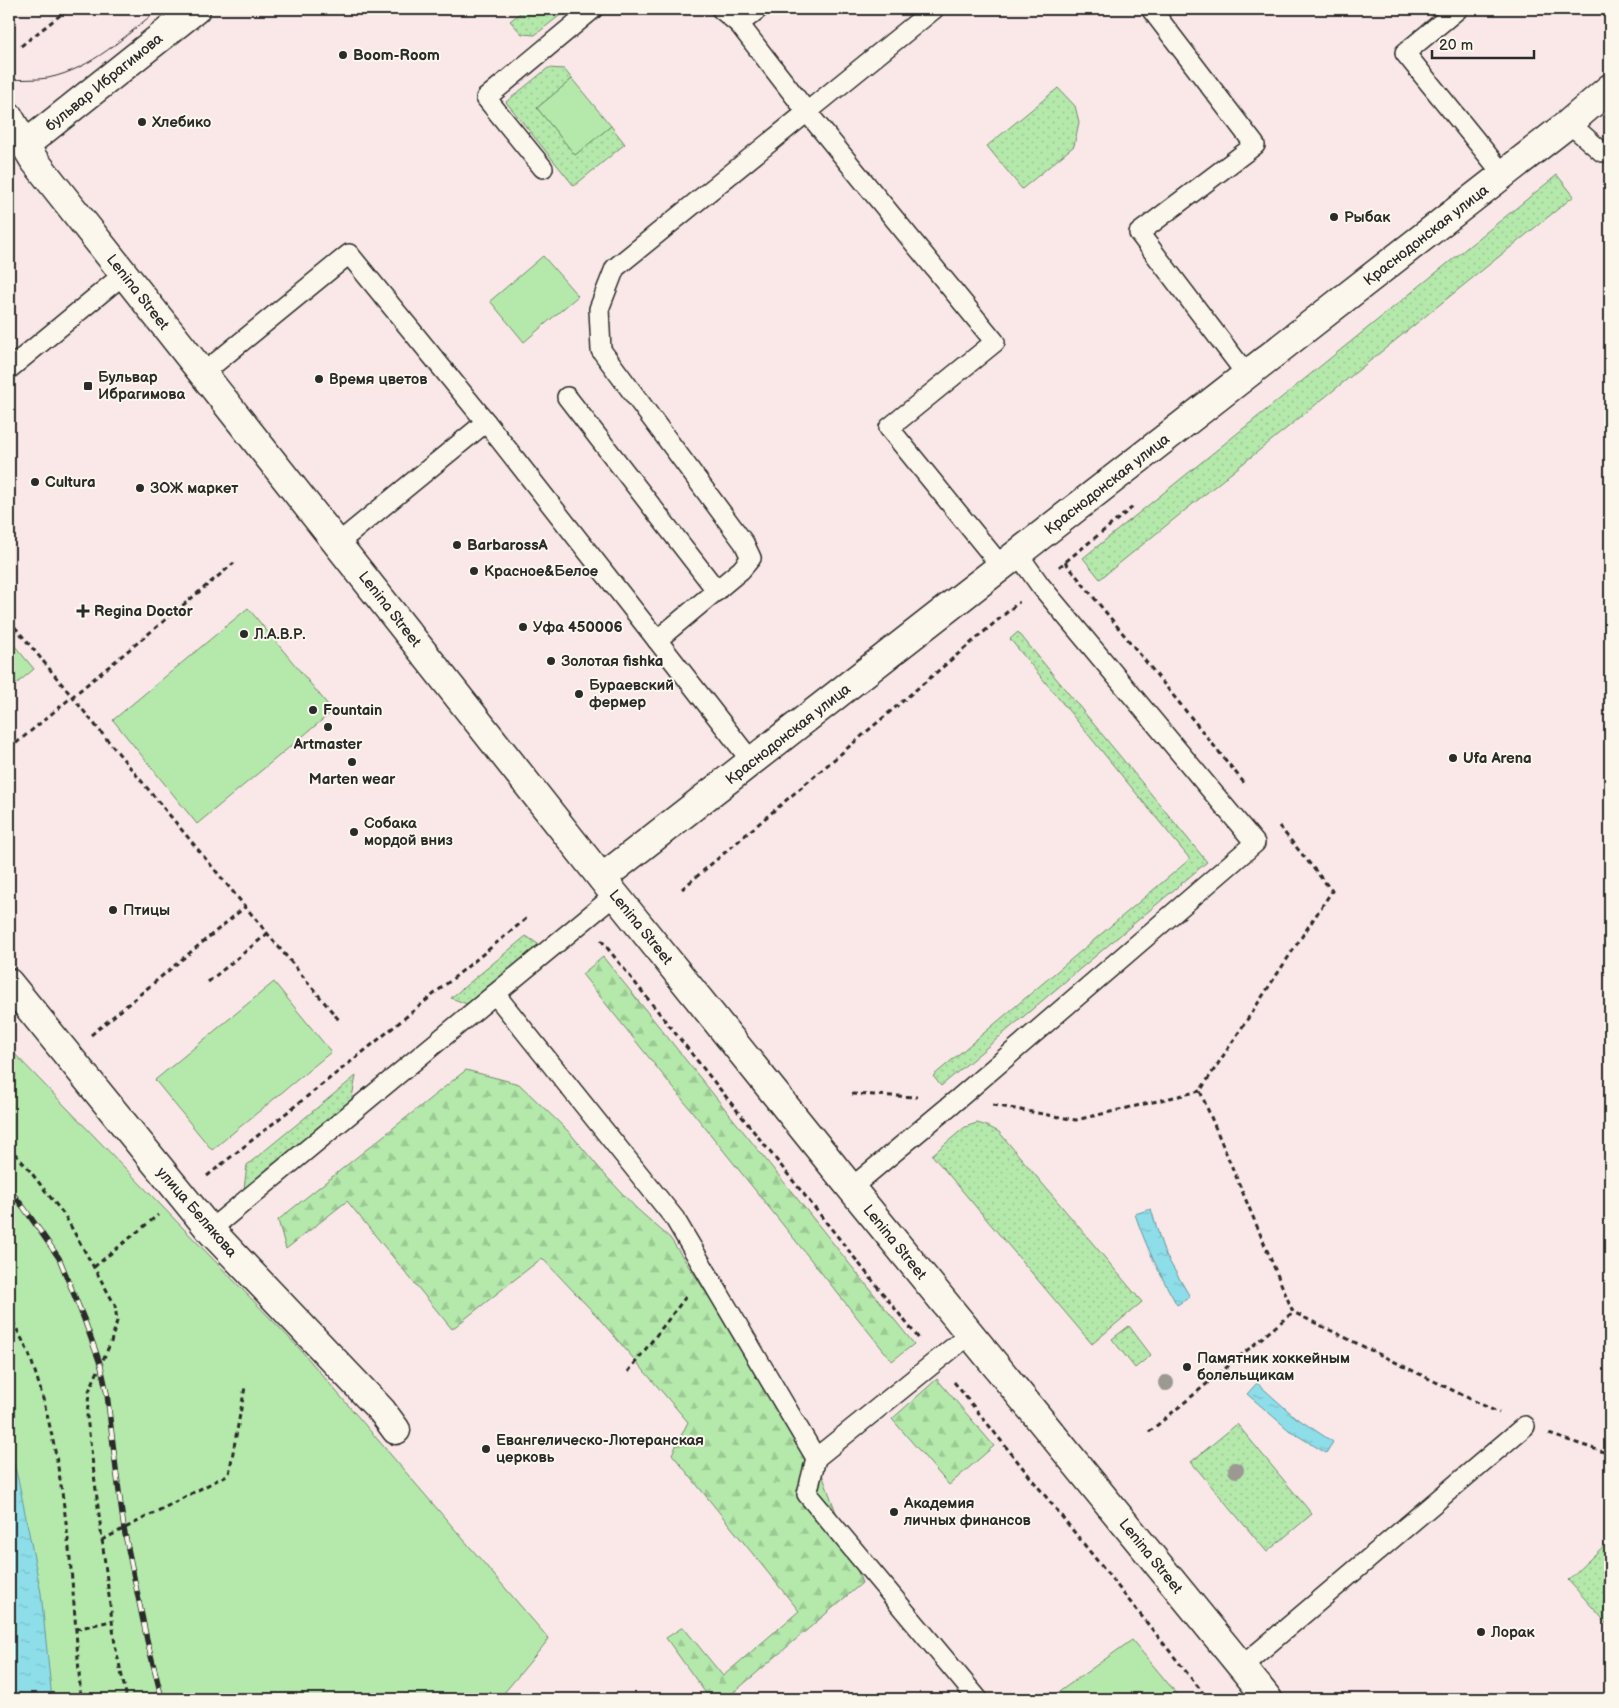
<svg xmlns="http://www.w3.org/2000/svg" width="1619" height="1708" viewBox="0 0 1619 1708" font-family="'Balsamiq Sans',sans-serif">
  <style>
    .grass { fill: url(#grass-dots); stroke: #708a6b }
    .forest { fill: url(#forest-firs); stroke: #708a6b }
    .park { fill: #b4e9ab; stroke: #708a6b }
    .water { fill: url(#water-ripples); stroke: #66969d }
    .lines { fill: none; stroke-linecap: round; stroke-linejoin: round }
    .service-casing { stroke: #2b2b2b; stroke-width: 22 }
    .minor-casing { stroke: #2b2b2b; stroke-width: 31 }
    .tertiary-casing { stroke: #2b2b2b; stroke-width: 31 }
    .secondary-casing { stroke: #2b2b2b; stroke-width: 31 }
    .path { stroke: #2b2b2b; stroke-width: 3; stroke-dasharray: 5 4; stroke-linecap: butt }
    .service { stroke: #fbf7ec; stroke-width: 19 }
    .minor { stroke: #fbf7ec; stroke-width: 28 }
    .tertiary { stroke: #fbf7ec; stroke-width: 28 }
    .secondary { stroke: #fbf7ec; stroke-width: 28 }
    .tram { stroke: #2b2b2b; stroke-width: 1 }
    .rail-casing { stroke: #2b2b2b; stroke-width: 5.5 }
    .rail { stroke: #fbf7ec; stroke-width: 4; stroke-dasharray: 11; stroke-linecap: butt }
    .path-bridge { stroke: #2b2b2b; stroke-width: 3; stroke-dasharray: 5 4; stroke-linecap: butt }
    .tree { fill: #9b9992 }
    .poi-dot { fill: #2b2b2b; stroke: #fbf7ec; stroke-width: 2 }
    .labels { text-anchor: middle; stroke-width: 4; stroke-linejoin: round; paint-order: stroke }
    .poi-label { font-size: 15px; font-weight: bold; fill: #2b2b2b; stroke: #fbf7ec; text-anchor: start }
    .street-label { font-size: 15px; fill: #2b2b2b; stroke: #fbf7ec }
  </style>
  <defs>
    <pattern id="grass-dots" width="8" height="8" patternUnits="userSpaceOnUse" patternTransform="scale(1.25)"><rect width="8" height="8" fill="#b4e9ab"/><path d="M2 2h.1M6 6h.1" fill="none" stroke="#9bc893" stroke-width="1.8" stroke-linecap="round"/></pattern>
    <pattern id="forest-firs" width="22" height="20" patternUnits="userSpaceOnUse" patternTransform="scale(1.25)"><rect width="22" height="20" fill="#b4e9ab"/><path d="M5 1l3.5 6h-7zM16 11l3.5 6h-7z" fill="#9bc893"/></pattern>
    <pattern id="water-ripples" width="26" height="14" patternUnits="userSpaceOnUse" patternTransform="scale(1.25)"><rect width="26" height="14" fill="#8ddee9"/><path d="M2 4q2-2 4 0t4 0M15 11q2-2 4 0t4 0" fill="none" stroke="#7abfc8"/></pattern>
  </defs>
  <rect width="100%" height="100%" fill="#fae7e8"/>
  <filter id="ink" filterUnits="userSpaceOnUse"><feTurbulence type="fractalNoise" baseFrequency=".02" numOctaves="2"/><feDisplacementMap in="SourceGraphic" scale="10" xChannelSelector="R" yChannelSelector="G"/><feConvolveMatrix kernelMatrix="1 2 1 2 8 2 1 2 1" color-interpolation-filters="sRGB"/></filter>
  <g filter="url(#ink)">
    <g class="grass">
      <polygon points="525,9 568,9 535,35 522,34 510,21"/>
      <polygon points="548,68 564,69 572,79 537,108 575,155 611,126 625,144 574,186 506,102"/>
      <polygon points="1058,88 1075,106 1079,122 1074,146 1022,189 987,146"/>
      <polygon points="1557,175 1574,196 1100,579 1083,558"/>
      <polygon points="1018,632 1207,862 941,1086 933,1076 1190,859 1010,639"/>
      <polygon points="526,936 541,946 467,1004 451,998"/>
      <polygon points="356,1076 351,1103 244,1189 247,1165"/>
      <polygon points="977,1123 987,1126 999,1132 1142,1302 1092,1344 932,1155 965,1127"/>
      <polygon points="1129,1326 1151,1355 1135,1368 1112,1339"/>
      <polygon points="1237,1424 1312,1514 1267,1552 1191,1462"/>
      <polygon points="1610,1540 1610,1627 1568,1580"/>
    </g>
    <g class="forest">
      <polygon points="603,957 914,1344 892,1361 582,974"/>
      <polygon points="466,1070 519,1084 569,1132 606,1176 636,1208 670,1238 816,1458 862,1583 726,1699 710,1699 666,1638 683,1627 723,1676 799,1611 672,1454 688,1422 596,1315 542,1258 452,1329 347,1201 286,1249 278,1220"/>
      <polygon points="937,1379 994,1446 949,1485 892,1419"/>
    </g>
    <g class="park">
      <polygon points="572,79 611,126 575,155 537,108"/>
      <polygon points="543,256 578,296 524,342 490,301"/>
      <polygon points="248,608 333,711 197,824 113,720"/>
      <polygon points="9,639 34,669 9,690"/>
      <polygon points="274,982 331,1052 212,1150 155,1080"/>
      <polygon points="9,1048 299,1348 549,1639 499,1699 9,1699"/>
      <polygon points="1132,1640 1181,1699 1049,1699"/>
    </g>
    <g class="water">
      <path d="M1151,1209L1164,1252L1190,1297L1177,1305C1160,1275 1146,1247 1135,1214Z"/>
      <polygon points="1257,1383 1295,1417 1333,1442 1326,1453 1290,1431 1247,1394"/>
      <polygon points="9,1446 19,1483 41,1593 52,1699 9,1699"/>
    </g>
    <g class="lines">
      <defs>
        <g id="service">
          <polyline points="721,9 739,24 758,9"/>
          <polyline points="1151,9 1255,145 1139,233 1247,375"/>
          <polyline points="1458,9 1405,53 1503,174"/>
          <polyline points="739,24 807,112 934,9"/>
          <polyline points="1569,123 1602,152"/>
          <polyline points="543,168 486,98 593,9"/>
          <polyline points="9,369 124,274"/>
          <polyline points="202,374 349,254 486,422 657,640"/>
          <polyline points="567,397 717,591"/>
          <polyline points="337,544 486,422"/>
          <polyline points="752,762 657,640 741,570 751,558 744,543 601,350 599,309 615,268 807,112 995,342 889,428 1001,566"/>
          <polyline points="495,994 615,895"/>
          <polyline points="851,1188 959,1098 1255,843 1040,585 1018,554"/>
          <polyline points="210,1230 495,994 675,1219 816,1458 970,1334"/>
          <polyline points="816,1458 807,1494 978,1699"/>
          <polyline points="1241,1667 1525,1426"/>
        </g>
        <g id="minor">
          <polyline points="602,878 1569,123 1610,88"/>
          <polyline points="9,983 210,1230 382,1411 396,1430"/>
        </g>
        <polyline id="tertiary" points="9,117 25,145"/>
        <polyline id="secondary" points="196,9 25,145 34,160 615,895 851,1188 1268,1699"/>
      </defs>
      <use href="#service" class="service-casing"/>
      <use href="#minor" class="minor-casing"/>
      <use href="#tertiary" class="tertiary-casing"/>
      <use href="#secondary" class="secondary-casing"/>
      <g class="path">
        <polyline points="21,46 68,9"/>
        <polyline points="1065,562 1245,784"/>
        <polyline points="1059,567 1134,506"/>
        <polyline points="9,620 43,661"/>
        <polyline points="100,731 339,1020"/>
        <polyline points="9,749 234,563"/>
        <polyline points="1279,826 1332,891 1200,1091 1293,1312 1499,1413"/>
        <polyline points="682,889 1019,602"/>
        <polyline points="601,940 920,1340"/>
        <polyline points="208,982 267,934"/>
        <polyline points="91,1035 245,907"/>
        <polyline points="852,1094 917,1097"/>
        <polyline points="993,1105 1076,1120 1200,1091"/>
        <polyline points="9,1147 26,1166 65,1216 115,1305 117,1321 111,1342 89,1391 87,1417 115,1645 127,1699"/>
        <polyline points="207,1176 368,1048 527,918"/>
        <polyline points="94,1267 158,1215"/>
        <path d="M9,1313C15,1327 23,1340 29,1354C68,1463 72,1584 81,1699"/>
        <polyline points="628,1372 688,1294"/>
        <polyline points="954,1382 1208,1699"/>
        <polyline points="1149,1432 1293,1312"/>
        <polyline points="1549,1434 1610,1454"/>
        <polyline points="102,1540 229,1474 245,1387"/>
        <polyline points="76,1629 111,1621"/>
      </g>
      <use href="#service" class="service"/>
      <use href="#minor" class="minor"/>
      <use href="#tertiary" class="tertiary"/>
      <use href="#secondary" class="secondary"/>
      <path class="tram" d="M9,80C21,79 35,80 48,78C92,69 125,36 159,9"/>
      <defs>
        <polyline id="rail" points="9,1189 24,1208 59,1258 84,1319 101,1366 107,1394 116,1469 124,1529 147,1640 162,1699"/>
      </defs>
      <use href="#rail" class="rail-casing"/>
      <use href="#rail" class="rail"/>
      <polyline class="path-bridge" points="43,661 100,731"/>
    </g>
    <g class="tree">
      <circle cx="1166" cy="1383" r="8"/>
      <circle cx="1236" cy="1470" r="8"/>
    </g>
  </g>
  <g class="poi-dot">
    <circle cx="343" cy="55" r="5"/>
    <circle cx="142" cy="122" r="5"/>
    <circle cx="1334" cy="217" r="5"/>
    <circle cx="319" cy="379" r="5"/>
    <rect x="83" y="381" width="10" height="10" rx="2.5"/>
    <circle cx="35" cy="482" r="5"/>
    <circle cx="140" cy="488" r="5"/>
    <circle cx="457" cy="545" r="5"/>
    <circle cx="474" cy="571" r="5"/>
    <path d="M80.5 603.5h5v5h5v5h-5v5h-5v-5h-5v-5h5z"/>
    <circle cx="523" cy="627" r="5"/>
    <circle cx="244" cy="634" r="5"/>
    <circle cx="551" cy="661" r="5"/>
    <circle cx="579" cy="694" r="5"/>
    <circle cx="313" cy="710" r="5"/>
    <circle cx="328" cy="727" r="5"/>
    <circle cx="1453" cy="758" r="5"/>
    <circle cx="352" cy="762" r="5"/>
    <circle cx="354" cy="832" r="5"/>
    <circle cx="113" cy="910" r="5"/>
    <circle cx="1187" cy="1367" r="5"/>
    <circle cx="486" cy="1449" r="5"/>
    <circle cx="894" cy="1512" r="5"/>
    <circle cx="1481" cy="1632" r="5"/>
  </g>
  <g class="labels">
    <g class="poi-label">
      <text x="353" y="60">Boom-Room</text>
      <text x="152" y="127">Хлебико</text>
      <text x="1344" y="222">Рыбак</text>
      <text x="98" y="382">Бульвар<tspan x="98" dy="17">Ибрагимова</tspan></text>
      <text x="329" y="384">Время цветов</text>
      <text x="45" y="487">Cultura</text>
      <text x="150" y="493">ЗОЖ маркет</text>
      <text x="467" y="550">BarbarossA</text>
      <text x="484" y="576">Красное&amp;Белое</text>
      <text x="94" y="616">Regina Doctor</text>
      <text x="533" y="632">Уфа 450006</text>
      <text x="254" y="639">Л.А.В.Р.</text>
      <text x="561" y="666">Золотая fishka</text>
      <text x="589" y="690">Бураевский<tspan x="589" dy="17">фермер</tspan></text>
      <text x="323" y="715">Fountain</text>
      <text x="328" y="749" text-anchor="middle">Artmaster</text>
      <text x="1463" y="763">Ufa Arena</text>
      <text x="352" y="784" text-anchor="middle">Marten wear</text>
      <text x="364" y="828">Собака<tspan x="364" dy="17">мордой вниз</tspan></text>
      <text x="123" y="915">Птицы</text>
      <text x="1197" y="1363">Памятник хоккейным<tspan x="1197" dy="17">болельщикам</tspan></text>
      <text x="496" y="1445">Евангелическо-Лютеранская<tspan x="496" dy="17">церковь</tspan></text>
      <text x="904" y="1508">Академия<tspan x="904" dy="17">личных финансов</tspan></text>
      <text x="1491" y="1637">Лорак</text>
    </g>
    <g class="street-label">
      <text transform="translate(104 82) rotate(-39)" y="5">бульвар Ибрагимова</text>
      <text transform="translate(1426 235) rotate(-38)" y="5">Краснодонская улица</text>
      <text transform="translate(138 292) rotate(52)" y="5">Lenina Street</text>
      <text transform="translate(1107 484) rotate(-38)" y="5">Краснодонская улица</text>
      <text transform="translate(390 609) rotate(52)" y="5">Lenina Street</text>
      <text transform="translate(788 734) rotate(-38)" y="5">Краснодонская улица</text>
      <text transform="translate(641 927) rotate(51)" y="5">Lenina Street</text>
      <text transform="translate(197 1212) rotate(49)" y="5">улица Белякова</text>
      <text transform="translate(895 1242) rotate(51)" y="5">Lenina Street</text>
      <text transform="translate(1151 1556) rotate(51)" y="5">Lenina Street</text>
    </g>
  </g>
  <rect width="1619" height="1708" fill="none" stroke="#fbf7ec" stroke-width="30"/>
  <rect x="15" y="15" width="1589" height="1678" fill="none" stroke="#2b2b2b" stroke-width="2" filter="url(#ink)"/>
  <path d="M1432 50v8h102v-8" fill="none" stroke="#2b2b2b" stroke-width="2.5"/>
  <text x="1439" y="50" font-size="15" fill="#2b2b2b" stroke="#fbf7ec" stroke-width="4" paint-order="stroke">20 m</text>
</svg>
